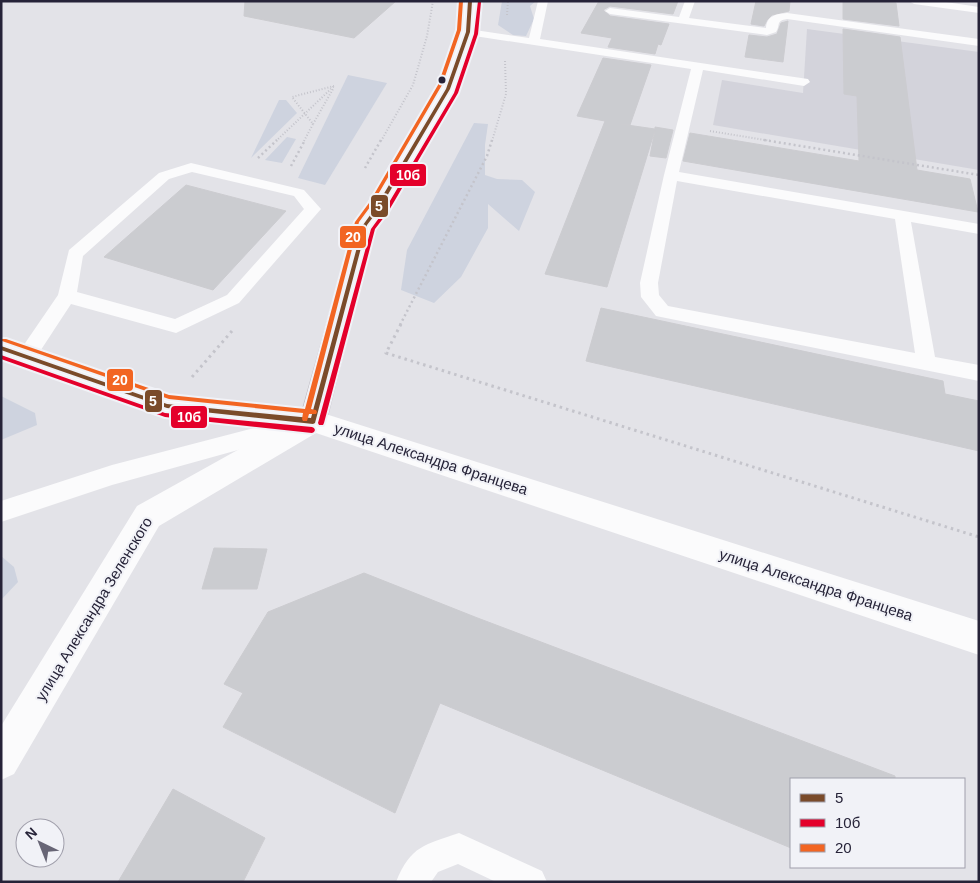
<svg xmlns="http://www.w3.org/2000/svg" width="980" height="883" viewBox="0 0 980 883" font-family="Arial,sans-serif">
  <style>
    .built { fill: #d3d3db }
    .green { fill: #ced3df }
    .building { fill: #cbccd0; stroke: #ccccd0 }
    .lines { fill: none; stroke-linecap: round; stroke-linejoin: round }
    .secondary-casing { stroke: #c1c0c7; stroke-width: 2 }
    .path-far2 { stroke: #c4c4cb; stroke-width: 2; stroke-dasharray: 1 2; stroke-linecap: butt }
    .path-far1 { stroke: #c4c4cb; stroke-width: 2.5; stroke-dasharray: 2 3; stroke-linecap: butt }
    .path { stroke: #c4c4cb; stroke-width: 3; stroke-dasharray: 2.5 4; stroke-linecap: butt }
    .lane { fill: #fbfbfc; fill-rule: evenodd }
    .street { fill: #fbfbfc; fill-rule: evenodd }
    .secondary { fill: #fbfbfc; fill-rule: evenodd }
    .bus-1-casing { stroke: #f1f2f7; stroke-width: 4 }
    .bus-2-casing { stroke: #f1f2f7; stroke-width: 4 }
    .bus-3-casing { stroke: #f1f2f7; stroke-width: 4 }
    .bus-1 { fill: #7a4b2a; fill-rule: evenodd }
    .bus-2 { fill: #e4002b; fill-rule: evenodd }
    .bus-3 { fill: #f26522; fill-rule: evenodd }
    .bus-dot { fill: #262338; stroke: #f1f2f7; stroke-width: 2 }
    .labels { text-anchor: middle; stroke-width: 4; stroke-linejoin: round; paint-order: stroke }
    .street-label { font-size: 15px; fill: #262338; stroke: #f1f2f7 }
    .line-badge { stroke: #f1f2f7; stroke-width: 2 }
    .badge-label { font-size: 14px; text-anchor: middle; font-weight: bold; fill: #fff }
  </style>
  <rect width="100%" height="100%" fill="#e3e3e8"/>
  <polygon class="built" points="807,29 979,52 979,170 713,125 722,80 803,93"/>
  <g class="green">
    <polygon points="502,1 536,1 530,6 534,19 526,36 513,35 498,25"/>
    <polygon points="348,75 387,83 325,185 298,178"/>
    <polygon points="279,100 286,100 297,113 251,158"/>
    <polygon points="474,123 488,124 485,145 485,175 497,179 522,180 535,192 519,231 488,204 488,228 461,277 434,303 401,290 407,250"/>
    <polygon points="287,137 296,139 282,163 265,160"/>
    <polygon points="1,396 35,413 37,425 1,440"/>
    <polygon points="1,556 14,567 18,582 1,600"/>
  </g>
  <g class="building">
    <polygon points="245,1 396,1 354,38 244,16"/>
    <polygon points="599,1 678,1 673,14 610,6 603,10 610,16 669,24 661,45 658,44 655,54 608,47 612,38 581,33"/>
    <polygon points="756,1 790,1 789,11 772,15 767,20 764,26 751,24"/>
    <polygon points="843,1 896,3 899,26 843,19"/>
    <polygon points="788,21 783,62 745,57 749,35 767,37 777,34 781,23"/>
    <polygon points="843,29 900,37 917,170 970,179 978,212 683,161 690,133 859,161 857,96 844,94"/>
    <polygon points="603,58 651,65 630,125 620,124 655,129 655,127 673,130 666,158 650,156 655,130 607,287 545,274 605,121 577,116"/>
    <polygon points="186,185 286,211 213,290 104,257"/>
    <polygon points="601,308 943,381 945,394 979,401 979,451 586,361"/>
    <polygon points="214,548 267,549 257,589 202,589"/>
    <polygon points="364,573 475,617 895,776 895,779 791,779 791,848 440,703 395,813 223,727 243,693 224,684 268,612"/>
    <polygon points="173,789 265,838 243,882 118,882"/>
  </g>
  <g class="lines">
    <defs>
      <polygon id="secondary" points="463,1 477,1 475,32 456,89 388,208 375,226 326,421 322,429 313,432 167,417 1,358 1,339 167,395 303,409 355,225 370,205 440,89 461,32"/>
    </defs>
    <use href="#secondary" class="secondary-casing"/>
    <g class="path-far2">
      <polyline points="507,15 508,1"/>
      <polyline points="313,124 333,89"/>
      <polyline points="710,131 771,141"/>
      <polyline points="276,141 334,86"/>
      <polyline points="304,141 313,124 292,97 334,86"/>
      <polyline points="381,141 413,85 427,36 433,1"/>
      <polyline points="492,141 506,94 505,61"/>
    </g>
    <g class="path-far1">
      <polyline points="764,140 979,175"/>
      <polyline points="258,158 277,140"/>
      <polyline points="291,166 305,140"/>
      <polyline points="365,168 381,140"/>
      <polyline points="400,325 487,156 492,140"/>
    </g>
    <g class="path">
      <polyline points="401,324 386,353 979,537"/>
      <polyline points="192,377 232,331"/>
    </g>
    <g class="lane">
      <path d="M538,1H548L540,39L808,79L810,82L804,86L703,70L679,172L979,224V234L911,222L935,357L979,365V381L656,316L641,297L640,283L664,175L691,69L468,35L462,32L468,29L529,38ZM677,181L895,219L915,353L668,306L659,295L658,283Z"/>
      <path d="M685,1H695L689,18L766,28C767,16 775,14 787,13L979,39V46L787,19C775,21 781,25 776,32L767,35L610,14L605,11L610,8L679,17Z"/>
      <polygon points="909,1 939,1 979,7 979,13 914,4"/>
      <path d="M191,163L304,190L321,209L239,303L176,333L71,304L33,362L26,364L19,362L16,357L19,352L58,295L69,250L159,173ZM192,172L294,196L304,209L227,295L175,319L77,292L83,256L169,179Z"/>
      <polygon points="296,417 303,420 306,426 303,432 112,485 1,522 1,501 112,465"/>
      <path d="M459,833L542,871L547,882H496L458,864L438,872L431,882H396C411,845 425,845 459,833Z"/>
    </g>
    <polygon class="street" points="313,410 979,621 979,655 316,433 159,526 14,774 1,780 1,726 137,506 304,413"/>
    <use href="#secondary" class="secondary"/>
    <defs>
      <polygon id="bus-1" points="468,1 472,1 470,32 450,89 380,208 367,225 315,423 313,424 167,408 1,350 1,346 167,404 311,418 363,225 376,207 446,89 466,32"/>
      <g id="bus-2">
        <polygon points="478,1 481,2 478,34 458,93 388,212 375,229 324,423 323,425 319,425 318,423 371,229 384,211 454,93 474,34"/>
        <polygon points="1,355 165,413 312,427 314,428 315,430 314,432 312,433 165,417 1,359"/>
      </g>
      <polygon id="bus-3" points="459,1 463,1 461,30 442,85 373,203 359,222 311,409 316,410 317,412 316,414 309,414 307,421 303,421 302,419 303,413 169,399 2,341 1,340 2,339 6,339 169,395 305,409 355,222 369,203 438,85 457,30"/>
    </defs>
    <use href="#bus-1" class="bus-1-casing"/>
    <use href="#bus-2" class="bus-2-casing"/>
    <use href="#bus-3" class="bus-3-casing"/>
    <use href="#bus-1" class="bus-1"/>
    <use href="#bus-2" class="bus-2"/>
    <use href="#bus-3" class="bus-3"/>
  </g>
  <circle class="bus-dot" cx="442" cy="80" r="4.5"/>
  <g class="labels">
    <g class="street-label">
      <text transform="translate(431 459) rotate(18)" y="5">улица Александра Францева</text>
      <text transform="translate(816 585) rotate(18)" y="5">улица Александра Францева</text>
      <text transform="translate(94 609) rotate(-59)" y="5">улица Александра Зеленского</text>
    </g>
  </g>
  <g class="line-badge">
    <rect x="389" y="163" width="38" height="24" rx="5" fill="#e4002b"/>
    <rect x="370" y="194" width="19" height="24" rx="5" fill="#7a4b2a"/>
    <rect x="339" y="225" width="28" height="24" rx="5" fill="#f26522"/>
    <rect x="106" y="368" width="28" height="24" rx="5" fill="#f26522"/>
    <rect x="144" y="389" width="19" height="24" rx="5" fill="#7a4b2a"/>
    <rect x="170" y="405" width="38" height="24" rx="5" fill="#e4002b"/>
  </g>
  <g class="badge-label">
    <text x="408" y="180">10б</text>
    <text x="379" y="211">5</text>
    <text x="353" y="242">20</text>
    <text x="120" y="385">20</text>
    <text x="153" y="406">5</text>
    <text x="189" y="422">10б</text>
  </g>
  <rect width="980" height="883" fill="none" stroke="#262338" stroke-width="5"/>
  <rect x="790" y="778" width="175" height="90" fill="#f1f2f7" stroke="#a09fab"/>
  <rect x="800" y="794" width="25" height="8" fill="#7a4b2a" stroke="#a09fab"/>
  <text x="835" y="803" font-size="15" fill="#262338">5</text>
  <rect x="800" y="819" width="25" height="8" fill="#e4002b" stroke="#a09fab"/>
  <text x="835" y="828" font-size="15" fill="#262338">10б</text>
  <rect x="800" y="844" width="25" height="8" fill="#f26522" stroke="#a09fab"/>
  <text x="835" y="853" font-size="15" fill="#262338">20</text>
  <g transform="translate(40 843) rotate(317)"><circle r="24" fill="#f1f2f7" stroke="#a09fab"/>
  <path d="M0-4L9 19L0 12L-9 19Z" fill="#686676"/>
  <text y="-8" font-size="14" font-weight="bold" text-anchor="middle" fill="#262338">N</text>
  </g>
</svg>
